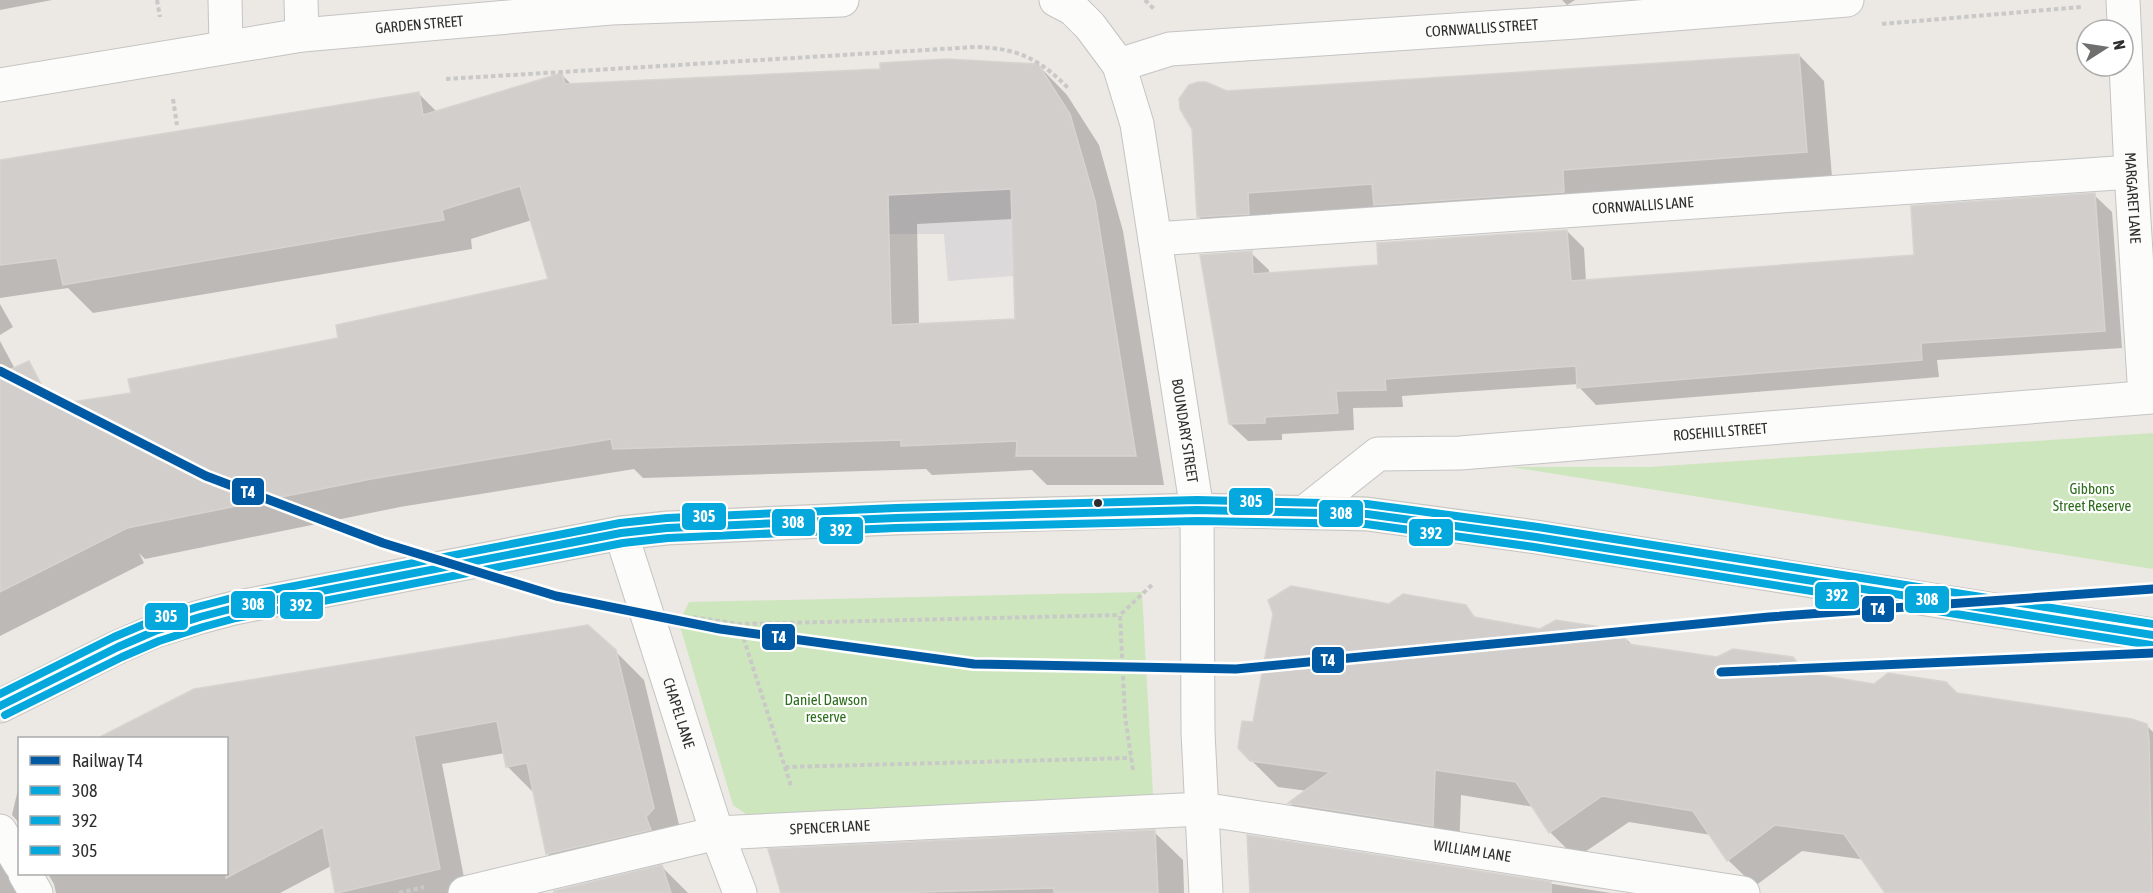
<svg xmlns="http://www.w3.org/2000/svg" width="2153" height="893" viewBox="0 0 2153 893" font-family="'Asap Condensed',sans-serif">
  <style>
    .industrial { fill: #dcd9db }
    .green { fill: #cee6be }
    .shadow { fill: #0003; fill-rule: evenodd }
    .building { fill: #d1cecb; stroke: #d7d4d0; stroke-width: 1.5; fill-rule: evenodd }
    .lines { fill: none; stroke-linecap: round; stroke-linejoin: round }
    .minor-casing { stroke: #c5c4c5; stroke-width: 35 }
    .major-casing { stroke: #c6c5c4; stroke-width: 35 }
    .path { stroke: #c9c9c8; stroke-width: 4; stroke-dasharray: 4.5 3; stroke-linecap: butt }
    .minor { stroke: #fcfcfb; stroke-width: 33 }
    .major { stroke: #e8e4d6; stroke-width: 33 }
    .bus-1-casing { stroke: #fff; stroke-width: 12 }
    .bus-2-casing { stroke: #fff; stroke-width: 12 }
    .bus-3-casing { stroke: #fff; stroke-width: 12 }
    .bus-1 { stroke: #05a8dc; stroke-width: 8 }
    .bus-2 { stroke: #05a8dc; stroke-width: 8 }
    .bus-3 { stroke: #05a8dc; stroke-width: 8 }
    .rail-1-casing { stroke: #fff; stroke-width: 14 }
    .rail-1 { stroke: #005aa3; stroke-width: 9 }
    .bus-dot { fill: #2e2e2e; stroke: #fff; stroke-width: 2 }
    .labels { text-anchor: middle; stroke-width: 4.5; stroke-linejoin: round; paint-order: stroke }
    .street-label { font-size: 15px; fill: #2e2e2e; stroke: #fff }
    .park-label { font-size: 15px; fill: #2c6e1b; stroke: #fff }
    .line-badge { stroke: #fff; stroke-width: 2 }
    .badge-label { font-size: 16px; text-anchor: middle; font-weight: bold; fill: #fff }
  </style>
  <rect width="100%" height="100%" fill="#ece8e4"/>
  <polygon class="industrial" points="938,60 1007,62 1013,276 948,281 944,234 888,234 880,63"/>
  <g class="green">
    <polygon points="2153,433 2153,569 1511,467 1649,467"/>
    <polygon points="1142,592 1153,794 757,822 733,805 679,623 689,602"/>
  </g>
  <g class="shadow">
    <polygon points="0,0 52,0 0,10"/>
    <polygon points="1562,0 1575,0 1567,5"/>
    <polygon points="1799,55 1824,81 1832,177 1224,242 1199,217 1227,93"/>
    <path d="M1038,65L1067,95L1099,145L1123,231L1164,485H1047L1032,470L932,475L926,469L643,478L634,469L400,507L145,559L139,553L144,563L0,636V341L15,369L22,366L51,395L109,501L133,395L550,280L532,220L471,239L472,249L93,313L68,288L0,298V161L418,93L437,112L562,75L572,85ZM1013,219L1016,321L919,325L917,224Z"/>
    <polygon points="2094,195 2112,212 2122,348 1937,360 1939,377 1596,405 1579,387 1579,384 1402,396 1403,407 1353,408 1354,430 1282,434 1282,440 1248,441 1230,424 1251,253 1269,270 1269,275 1380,267 1567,231 1584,248 1586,281 1916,257"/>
    <polygon points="0,304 13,327 0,335"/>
    <polygon points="1389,606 1465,607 1477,619 1540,630 1618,631 1633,646 1717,659 1793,659 1809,675 1874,686 1957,695 2146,725 2153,732 2153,893 1896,893 1867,860 1802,851 1755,886 1728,860 1711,835 1629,822 1576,858 1550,832 1534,807 1461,795 1459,852 1316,829 1291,804 1308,791 1278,787 1239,748 1254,723"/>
    <polygon points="615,651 644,680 682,837 576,882 548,854 535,794 507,766 505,753 442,764 467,893 337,893 331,866 280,893 56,893 54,884 48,874 226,874 226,738 101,738 192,691"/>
    <polygon points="20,781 20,824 12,815"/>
    <polygon points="1154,832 1183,860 1184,893 783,893"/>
    <polygon points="1249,837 1611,893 1252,893"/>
    <polygon points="0,856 24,893 0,893"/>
    <polygon points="662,867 688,893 552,893"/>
  </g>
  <g class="building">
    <polygon points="1799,54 1807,152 1563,170 1564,192 1374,205 1372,184 1248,193 1249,214 1197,217 1192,129 1180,109 1179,99 1189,85 1198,82 1206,82 1227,91"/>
    <path d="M947,59L1038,64L1070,114L1095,201L1136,456H1016L1017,441L901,446V440L613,449L611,439L371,479L127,528L0,592V374L29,361L52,405L131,393L128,379L338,338L336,325L548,279L520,186L442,210L444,220L63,285L57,258L0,265V160L419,92L423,115L562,73L565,84L880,69V63ZM1011,189L1015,319L891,325L888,195Z"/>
    <polygon points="2095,193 2105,331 1921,343 1922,360 1577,388 1576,366 1385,379 1386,390 1336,391 1338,413 1265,417 1265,423 1229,424 1200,255 1252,251 1253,274 1378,265 1377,243 1567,230 1571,281 1914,255 1911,206"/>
    <polygon points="1291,586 1389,604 1403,594 1466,605 1474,617 1540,629 1556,620 1619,630 1628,644 1717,657 1733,649 1793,657 1806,673 1874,684 1888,673 1946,682 1957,693 2132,719 2147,724 2149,739 2152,893 1885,893 1844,834 1775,825 1727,861 1693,811 1602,796 1549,833 1516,782 1435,770 1433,826 1288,803 1330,772 1250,761 1238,748 1242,721 1253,722 1273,614 1268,600"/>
    <polygon points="588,625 616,650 654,808 646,817 651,830 546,854 527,763 506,767 497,721 414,736 440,869 337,893 335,893 323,827 226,878 226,738 98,738 194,689"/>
    <polygon points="1155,830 1158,893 1054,893 1054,888 891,893 781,893 768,849"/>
    <polygon points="1247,835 1551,882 1551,893 1250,893"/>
    <polygon points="662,865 671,893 555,893 554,891"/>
  </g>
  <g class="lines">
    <defs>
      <g id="minor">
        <polyline points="225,0 226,47"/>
        <polyline points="301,0 302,35"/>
        <path id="s1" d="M1056,0L1073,9L1090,26L1119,65L1137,124L1197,510L1198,732L1206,893"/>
        <path id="s2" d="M2123,0L2131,172L2145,397"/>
        <path id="s3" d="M1119,65L1170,49L1576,22L1847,0"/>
        <path id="s4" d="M0,85L302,35L611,8L842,0"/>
        <path id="s5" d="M1155,239L2131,172"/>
        <path id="s6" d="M1306,511L1378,454L1460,453L2153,397"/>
        <path id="s7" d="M621,533L717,833L740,893"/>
        <polyline points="0,831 20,864"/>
        <polyline points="25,874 36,893"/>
        <path id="s8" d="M465,893L717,833L1202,809L1743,893"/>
      </g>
      <polyline id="major" points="0,706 118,647 155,631 200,617 234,608 621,533 667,528 896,518 1197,510 1367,514 1536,537 2153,635"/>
    </defs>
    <use href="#minor" class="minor-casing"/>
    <use href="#major" class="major-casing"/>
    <g class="path">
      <polyline points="157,0 160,17"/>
      <polyline points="1145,0 1154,9"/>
      <polyline points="1882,24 2081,7"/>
      <path d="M446,79L975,47C1018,48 1040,59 1070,90"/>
      <polyline points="173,99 177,125"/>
      <polyline points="693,617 739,624 1120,615"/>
      <polyline points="739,624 791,786"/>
      <polyline points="785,767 1131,758"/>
      <polyline points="1133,770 1125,716 1120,615 1154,583"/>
      <polyline points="399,893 424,887"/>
    </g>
    <use href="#minor" class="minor"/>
    <use href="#major" class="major"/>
    <defs>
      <polyline id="bus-1" points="0,706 118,647 155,631 200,617 234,608 621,533 667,528 896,518 1197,510 1367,514 1536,537 2153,635"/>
      <polyline id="bus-2" points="5,715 122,657 159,641 203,627 236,618 623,543 668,538 896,528 1197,521 1366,524 1534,547 2151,645"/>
      <polyline id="bus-3" points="0,694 114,637 152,621 197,607 232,598 620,523 667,518 896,508 1197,500 1367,504 1538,527 2153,624"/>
    </defs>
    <use href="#bus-1" class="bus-1-casing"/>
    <use href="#bus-2" class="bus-2-casing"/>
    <use href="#bus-3" class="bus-3-casing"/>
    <use href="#bus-1" class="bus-1"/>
    <use href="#bus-2" class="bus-2"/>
    <use href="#bus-3" class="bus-3"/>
    <defs>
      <g id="rail-1">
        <polyline points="0,371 206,476 383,543 556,596 720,629 974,664 1236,669 1769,617 2153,589"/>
        <polyline points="1721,672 2153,653"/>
      </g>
    </defs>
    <use href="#rail-1" class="rail-1-casing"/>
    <use href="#rail-1" class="rail-1"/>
  </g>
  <circle class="bus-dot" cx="1098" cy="503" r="5"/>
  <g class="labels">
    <g class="street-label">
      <text dy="5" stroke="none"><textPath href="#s4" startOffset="424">GARDEN STREET</textPath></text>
      <text dy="5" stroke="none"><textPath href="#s3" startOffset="366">CORNWALLIS STREET</textPath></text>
      <text dy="5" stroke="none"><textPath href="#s2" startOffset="198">MARGARET LANE</textPath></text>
      <text dy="5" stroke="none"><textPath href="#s5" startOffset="489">CORNWALLIS LANE</textPath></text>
      <text dy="5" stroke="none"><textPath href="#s1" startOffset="464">BOUNDARY STREET</textPath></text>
      <text dy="5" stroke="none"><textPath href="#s6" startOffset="435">ROSEHILL STREET</textPath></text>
      <text dy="5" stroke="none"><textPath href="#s7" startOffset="189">CHAPEL LANE</textPath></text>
      <text dy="5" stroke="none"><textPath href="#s8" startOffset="372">SPENCER LANE</textPath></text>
      <text dy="5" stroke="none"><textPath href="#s8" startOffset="1018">WILLIAM LANE</textPath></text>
    </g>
    <g class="park-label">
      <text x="2092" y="494">Gibbons<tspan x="2092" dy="17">Street Reserve</tspan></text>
      <text x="826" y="705">Daniel Dawson<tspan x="826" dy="17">reserve</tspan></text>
    </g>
  </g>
  <g class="line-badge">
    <rect x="231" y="477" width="34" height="29" rx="6" fill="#005aa3"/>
    <rect x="1228" y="487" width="46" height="29" rx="6" fill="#05a8dc"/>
    <rect x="1318" y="499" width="46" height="29" rx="6" fill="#05a8dc"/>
    <rect x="681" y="502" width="46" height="29" rx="6" fill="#05a8dc"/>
    <rect x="771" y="508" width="45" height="29" rx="6" fill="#05a8dc"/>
    <rect x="818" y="516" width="46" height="29" rx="6" fill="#05a8dc"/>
    <rect x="1408" y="518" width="46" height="29" rx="6" fill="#05a8dc"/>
    <rect x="1814" y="581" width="46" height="29" rx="6" fill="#05a8dc"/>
    <rect x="1904" y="585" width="46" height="29" rx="6" fill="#05a8dc"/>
    <rect x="230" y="590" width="46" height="29" rx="6" fill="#05a8dc"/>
    <rect x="279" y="591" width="45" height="29" rx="6" fill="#05a8dc"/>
    <rect x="1861" y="595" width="34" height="28" rx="6" fill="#005aa3"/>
    <rect x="144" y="602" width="45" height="29" rx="6" fill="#05a8dc"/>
    <rect x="761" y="623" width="35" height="28" rx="6" fill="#005aa3"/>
    <rect x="1311" y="646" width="34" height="28" rx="6" fill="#005aa3"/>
  </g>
  <g class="badge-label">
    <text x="248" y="498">T4</text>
    <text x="1251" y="507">305</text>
    <text x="1341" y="519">308</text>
    <text x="704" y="522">305</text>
    <text x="793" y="528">308</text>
    <text x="841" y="536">392</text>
    <text x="1431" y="539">392</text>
    <text x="1837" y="601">392</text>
    <text x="1927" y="605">308</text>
    <text x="253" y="610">308</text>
    <text x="301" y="611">392</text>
    <text x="1878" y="615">T4</text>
    <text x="166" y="622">305</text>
    <text x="779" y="643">T4</text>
    <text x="1328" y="666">T4</text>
  </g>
  <rect x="18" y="737" width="210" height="138" fill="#ffffff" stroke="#ababab" stroke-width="1.5"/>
  <rect x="30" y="756" width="30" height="9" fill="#005aa3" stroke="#ababab" stroke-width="1.5"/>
  <text x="72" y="767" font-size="18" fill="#2e2e2e">Railway T4</text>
  <rect x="30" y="786" width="30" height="9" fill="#05a8dc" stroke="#ababab" stroke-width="1.5"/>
  <text x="72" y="797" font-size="18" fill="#2e2e2e">308</text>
  <rect x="30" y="816" width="30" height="9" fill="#05a8dc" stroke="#ababab" stroke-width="1.5"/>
  <text x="72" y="827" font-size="18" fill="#2e2e2e">392</text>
  <rect x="30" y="846" width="30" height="9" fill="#05a8dc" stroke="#ababab" stroke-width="1.5"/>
  <text x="72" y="857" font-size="18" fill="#2e2e2e">305</text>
  <g transform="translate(2105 48) rotate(78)"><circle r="28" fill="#ffffff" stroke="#ababab" stroke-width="1.5"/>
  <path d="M0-4.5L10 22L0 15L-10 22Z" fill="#706f6e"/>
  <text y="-9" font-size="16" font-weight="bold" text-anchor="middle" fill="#2e2e2e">N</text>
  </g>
</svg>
